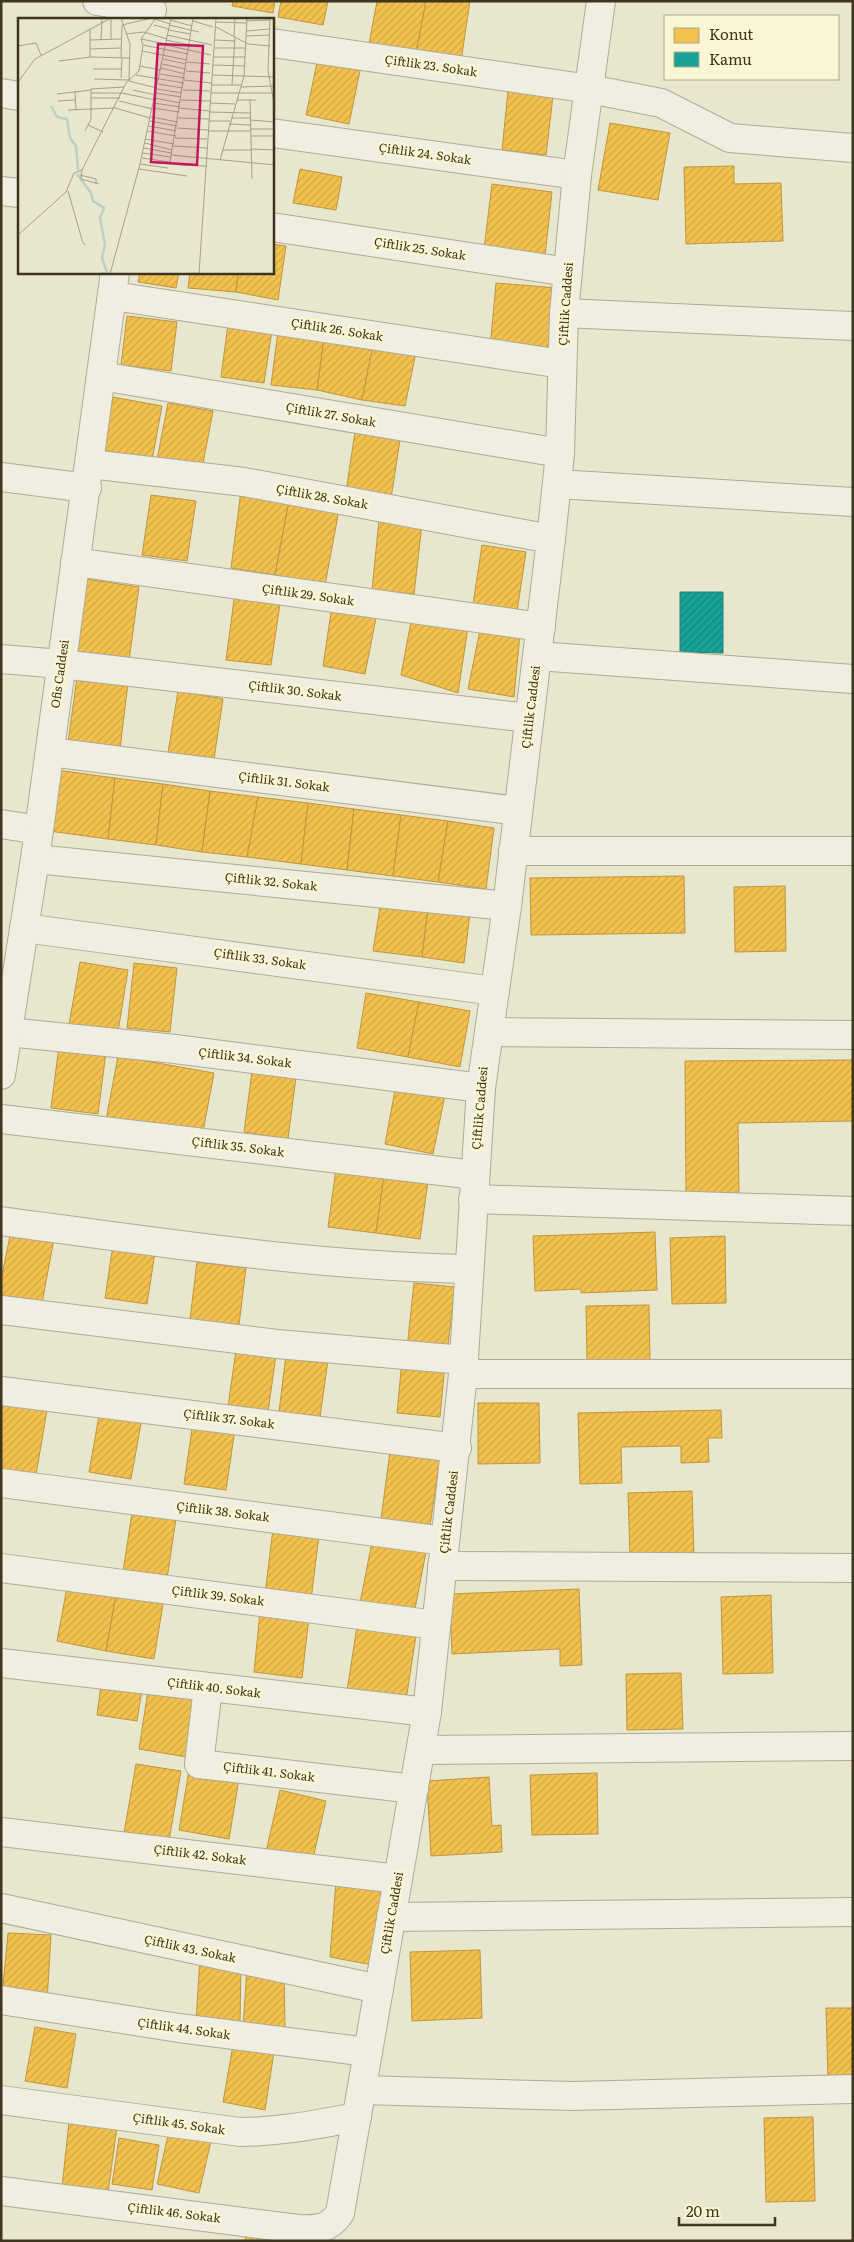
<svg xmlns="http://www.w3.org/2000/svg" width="854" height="2242" viewBox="0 0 854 2242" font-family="Literata,serif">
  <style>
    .homes { fill: url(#homes-hatch); stroke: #bc973f }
    .public { fill: url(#public-hatch); stroke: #238273 }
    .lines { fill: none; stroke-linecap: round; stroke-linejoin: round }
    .minor-casing { stroke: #aeaa97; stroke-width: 30 }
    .minor { stroke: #f0eee1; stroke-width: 28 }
    .labels { text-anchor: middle; stroke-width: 5; stroke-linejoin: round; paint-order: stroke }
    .street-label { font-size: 12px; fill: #3f341d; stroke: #faf6d4 }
    .inset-river { fill: none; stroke: #bad0c6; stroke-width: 2.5 }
    .inset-road { fill: none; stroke: #a59f87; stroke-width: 1 }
    .view { fill: #c2185b; fill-opacity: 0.15; stroke: #c2185b; stroke-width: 2.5 }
    .inset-edge { fill: none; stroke: #3f341d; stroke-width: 2.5 }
  </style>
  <defs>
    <pattern id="homes-hatch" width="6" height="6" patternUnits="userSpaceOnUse" patternTransform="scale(1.25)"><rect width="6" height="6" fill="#f2c14e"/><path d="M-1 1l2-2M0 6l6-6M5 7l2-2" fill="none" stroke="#d1a644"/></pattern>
    <pattern id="public-hatch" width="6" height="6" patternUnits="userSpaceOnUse" patternTransform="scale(1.25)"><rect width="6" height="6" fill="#17a398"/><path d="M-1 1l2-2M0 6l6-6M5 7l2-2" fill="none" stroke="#16867b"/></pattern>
  </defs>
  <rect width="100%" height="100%" fill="#e9e6ce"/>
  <g class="homes">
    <polygon points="233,1 275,1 273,13 232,6"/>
    <polygon points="281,1 328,1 323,25 278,17"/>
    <polygon points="377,1 426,1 416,53 369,44"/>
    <polygon points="426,1 470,1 461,61 416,53"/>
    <polygon points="318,58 361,66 349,124 306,115"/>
    <polygon points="508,91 553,96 546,155 502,150"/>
    <polygon points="610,123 670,133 658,200 598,190"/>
    <polygon points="734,166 734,184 781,183 783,241 686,244 684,167"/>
    <polygon points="300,169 342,177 336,210 293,203"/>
    <polygon points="492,184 552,192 545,256 484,249"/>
    <polygon points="272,244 286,246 278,300 236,292 238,272 272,272"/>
    <polygon points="140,272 179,272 176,288 138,282"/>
    <polygon points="190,272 238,272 236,292 188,288"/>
    <polygon points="496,283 558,288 550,357 490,348"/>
    <polygon points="127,316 177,322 171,371 121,365"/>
    <polygon points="228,324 272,330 264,383 221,377"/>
    <polygon points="278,331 324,339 317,390 271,385"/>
    <polygon points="324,339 373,345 362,400 317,390"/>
    <polygon points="373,345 416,352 405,406 362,400"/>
    <polygon points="113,397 162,406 152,460 103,450"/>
    <polygon points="168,403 213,411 201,474 156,465"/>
    <polygon points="355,432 400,440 390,505 345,498"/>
    <polygon points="241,491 289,501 275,575 231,568"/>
    <polygon points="151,495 196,501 187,561 142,555"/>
    <polygon points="289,501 339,510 325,585 275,575"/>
    <polygon points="379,520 422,524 414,594 372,590"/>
    <polygon points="482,545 526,552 517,612 473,604"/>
    <polygon points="86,579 139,587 129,661 77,652"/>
    <polygon points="235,592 281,597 271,665 226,660"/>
    <polygon points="332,606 377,613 365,674 323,666"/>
    <polygon points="412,616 468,627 458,693 401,675"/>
    <polygon points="480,630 520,634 514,697 468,689"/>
    <polygon points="77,677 128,683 120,749 68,743"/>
    <polygon points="178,691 223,699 213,766 167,759"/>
    <polygon points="57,770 115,778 108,839 49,831"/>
    <polygon points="115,778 163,784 156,845 108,839"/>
    <polygon points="163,784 210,791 202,852 156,845"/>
    <polygon points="210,791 258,797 247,857 202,852"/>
    <polygon points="258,797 308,803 301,864 247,857"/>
    <polygon points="308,803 354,809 347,870 301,864"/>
    <polygon points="354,809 401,815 393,876 347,870"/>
    <polygon points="401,815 448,821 438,882 393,876"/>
    <polygon points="448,821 494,828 486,889 438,882"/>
    <polygon points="684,876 685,933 531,935 530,878"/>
    <polygon points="785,886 786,951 735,952 734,887"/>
    <polygon points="381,901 428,908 422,957 373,951"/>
    <polygon points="428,908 470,913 464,963 422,957"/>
    <polygon points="80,962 128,970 117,1038 68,1030"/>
    <polygon points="134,963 177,968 170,1032 127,1028"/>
    <polygon points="366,993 419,1002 408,1057 357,1048"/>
    <polygon points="419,1002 470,1011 460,1067 408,1057"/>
    <polygon points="59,1046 106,1052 98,1114 51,1108"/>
    <polygon points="118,1056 214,1073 202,1137 106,1120"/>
    <polygon points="853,1060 853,1121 738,1123 739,1197 686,1197 685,1061"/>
    <polygon points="252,1071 296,1077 288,1139 244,1132"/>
    <polygon points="396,1085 445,1095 433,1154 385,1144"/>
    <polygon points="336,1169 384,1175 376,1233 328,1227"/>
    <polygon points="384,1175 428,1181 420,1239 376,1233"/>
    <polygon points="11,1231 54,1239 42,1303 1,1295 1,1280"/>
    <polygon points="655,1232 657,1290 581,1293 581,1289 535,1291 533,1236"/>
    <polygon points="725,1236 726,1303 672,1304 670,1238"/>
    <polygon points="113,1245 155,1252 147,1304 105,1298"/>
    <polygon points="197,1262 246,1268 238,1333 189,1327"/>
    <polygon points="414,1283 455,1287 447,1353 407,1348"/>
    <polygon points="649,1305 650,1360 587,1361 586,1306"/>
    <polygon points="236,1350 276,1355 267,1419 227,1414"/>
    <polygon points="286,1355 328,1360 320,1417 279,1412"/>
    <polygon points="402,1360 445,1364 440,1417 397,1413"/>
    <polygon points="1,1403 47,1410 36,1475 1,1469"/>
    <polygon points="478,1403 539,1403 540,1463 478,1464"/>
    <polygon points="100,1410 142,1418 131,1479 89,1472"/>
    <polygon points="721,1410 722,1438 708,1438 709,1462 681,1463 681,1446 621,1447 622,1483 580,1484 578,1413"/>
    <polygon points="193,1422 235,1429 226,1490 184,1484"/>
    <polygon points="391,1444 441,1451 430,1526 381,1519"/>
    <polygon points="692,1491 694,1555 630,1557 628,1493"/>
    <polygon points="133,1506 177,1512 167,1579 123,1572"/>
    <polygon points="273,1529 319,1535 311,1600 265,1594"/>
    <polygon points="372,1542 426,1552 414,1614 360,1603"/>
    <polygon points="68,1582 117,1589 106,1651 57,1641"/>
    <polygon points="117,1589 164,1598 154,1659 106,1651"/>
    <polygon points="579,1589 582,1665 560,1666 560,1649 452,1654 450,1594"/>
    <polygon points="771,1595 773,1673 723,1674 721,1597"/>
    <polygon points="260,1612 309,1617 302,1678 254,1672"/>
    <polygon points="358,1620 417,1629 406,1700 347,1691"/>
    <polygon points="681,1673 683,1729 627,1730 626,1674"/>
    <polygon points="102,1677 143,1683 137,1721 97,1715"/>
    <polygon points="149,1684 197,1692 187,1757 139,1749"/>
    <polygon points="136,1764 181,1771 169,1841 124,1833"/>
    <polygon points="189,1770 239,1779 229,1839 179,1830"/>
    <polygon points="597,1773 598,1834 532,1835 530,1775"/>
    <polygon points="489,1777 492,1826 501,1825 502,1852 431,1856 427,1781"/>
    <polygon points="280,1790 326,1801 312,1863 266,1852"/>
    <polygon points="336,1881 387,1888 378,1966 330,1957"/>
    <polygon points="8,1933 51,1935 47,2002 2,1996"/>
    <polygon points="480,1950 482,2018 412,2021 410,1952"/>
    <polygon points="200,1956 241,1960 240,2025 196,2023"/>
    <polygon points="247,1968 284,1970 285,2029 243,2028"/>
    <polygon points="826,2008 853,2008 853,2079 828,2080"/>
    <polygon points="35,2027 76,2034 67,2088 25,2081"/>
    <polygon points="233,2045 274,2052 265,2110 223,2102"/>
    <polygon points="813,2117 815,2201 766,2202 764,2118"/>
    <polygon points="69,2122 117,2127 108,2193 62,2187"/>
    <polygon points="169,2131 211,2141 199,2193 157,2184"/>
    <polygon points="119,2138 159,2145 152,2190 112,2184"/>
    <polygon points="246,2234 290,2241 245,2241"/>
  </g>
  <polygon class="public" points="680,592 723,592 723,653 680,652"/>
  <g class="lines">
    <defs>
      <g id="minor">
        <polyline points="97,1 152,10"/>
        <polyline points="272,43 590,89 661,103 730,138 853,148"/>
        <polyline points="1,93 19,96"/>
        <polyline points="272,133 577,175"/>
        <polyline points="1,191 19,193"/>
        <polyline points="272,227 568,272"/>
        <polyline points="113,296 562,364"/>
        <polyline points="564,313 853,326"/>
        <polyline points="101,376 560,453"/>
        <polyline points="90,464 244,482 551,539"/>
        <polyline points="1,477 87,488"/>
        <polyline points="557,484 853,502"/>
        <polyline points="75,562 541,627"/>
        <polyline points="537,656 853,679"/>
        <polyline points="1,659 61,664 529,718"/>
        <polyline points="50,752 518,811"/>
        <polyline points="1,824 39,830"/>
        <polyline points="513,851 853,851"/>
        <polyline points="35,859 507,906"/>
        <polyline points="24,928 495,991"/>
        <polyline points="8,1032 175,1049 481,1088"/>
        <polyline points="489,1032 853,1035"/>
        <polyline points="1,1075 35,859 115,272"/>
        <polyline points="1,1119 475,1175"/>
        <polyline points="473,1199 853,1211"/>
        <path d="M1,1221C157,1242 312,1266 469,1269"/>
        <polyline points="1,1310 277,1344 464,1360"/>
        <polyline points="463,1374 853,1374"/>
        <polyline points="1,1391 457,1448"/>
        <polyline points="1,1483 445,1541"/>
        <polyline points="442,1566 853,1568"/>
        <polyline points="1,1568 436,1625"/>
        <polyline points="1,1663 427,1712"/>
        <polyline points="208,1688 199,1764 414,1789"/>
        <polyline points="421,1750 853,1746"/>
        <polyline points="1,1832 398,1879"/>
        <polyline points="1,1908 379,1989"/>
        <polyline points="391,1917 853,1912"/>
        <polyline points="1,2000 179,2028 368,2052"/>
        <polyline points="362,2090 573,2096 853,2089"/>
        <path d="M1,2100L240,2132C280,2132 318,2124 357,2117"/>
        <path d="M1,2191L298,2229C317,2230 329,2229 340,2213L427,1712L463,1374L481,1088L507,906L551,539L560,453L564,313L577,175L601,1"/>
      </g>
    </defs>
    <use href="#minor" class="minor-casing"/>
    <use href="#minor" class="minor"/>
  </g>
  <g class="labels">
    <g class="street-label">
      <text transform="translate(431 66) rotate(8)" y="4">Çiftlik 23. Sokak</text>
      <text transform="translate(425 154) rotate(8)" y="4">Çiftlik 24. Sokak</text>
      <text transform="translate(420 249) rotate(9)" y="4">Çiftlik 25. Sokak</text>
      <text transform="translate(566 304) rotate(-86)" y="4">Çiftlik Caddesi</text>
      <text transform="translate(337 330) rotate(9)" y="4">Çiftlik 26. Sokak</text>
      <text transform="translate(331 415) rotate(10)" y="4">Çiftlik 27. Sokak</text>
      <text transform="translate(322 497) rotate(10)" y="4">Çiftlik 28. Sokak</text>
      <text transform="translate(308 595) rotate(8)" y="4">Çiftlik 29. Sokak</text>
      <text transform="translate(60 674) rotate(-82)" y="4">Ofis Caddesi</text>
      <text transform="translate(295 691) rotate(7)" y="4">Çiftlik 30. Sokak</text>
      <text transform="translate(531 707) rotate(-83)" y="4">Çiftlik Caddesi</text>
      <text transform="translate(284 782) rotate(7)" y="4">Çiftlik 31. Sokak</text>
      <text transform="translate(271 882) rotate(6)" y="4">Çiftlik 32. Sokak</text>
      <text transform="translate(260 959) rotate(8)" y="4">Çiftlik 33. Sokak</text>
      <text transform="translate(245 1058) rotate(7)" y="4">Çiftlik 34. Sokak</text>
      <text transform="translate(480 1108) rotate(-85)" y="4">Çiftlik Caddesi</text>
      <text transform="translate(238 1147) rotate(7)" y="4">Çiftlik 35. Sokak</text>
      <text transform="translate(229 1419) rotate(7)" y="4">Çiftlik 37. Sokak</text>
      <text transform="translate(223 1512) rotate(7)" y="4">Çiftlik 38. Sokak</text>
      <text transform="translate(449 1512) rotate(-83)" y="4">Çiftlik Caddesi</text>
      <text transform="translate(218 1596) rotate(7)" y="4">Çiftlik 39. Sokak</text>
      <text transform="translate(214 1688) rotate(7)" y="4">Çiftlik 40. Sokak</text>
      <text transform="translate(269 1772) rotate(7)" y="4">Çiftlik 41. Sokak</text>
      <text transform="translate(200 1855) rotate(7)" y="4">Çiftlik 42. Sokak</text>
      <text transform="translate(392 1913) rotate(-80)" y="4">Çiftlik Caddesi</text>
      <text transform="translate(190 1949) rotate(12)" y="4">Çiftlik 43. Sokak</text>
      <text transform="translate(184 2029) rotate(8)" y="4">Çiftlik 44. Sokak</text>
      <text transform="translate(179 2124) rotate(8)" y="4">Çiftlik 45. Sokak</text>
      <text transform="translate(174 2213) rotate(7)" y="4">Çiftlik 46. Sokak</text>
    </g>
  </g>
  <g transform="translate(18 18)">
    <rect width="256" height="256" fill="#e9e6ce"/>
    <path class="inset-river" d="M33,88L39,99L49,101L52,120L58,128L60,152M59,156L73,175L75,183L86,190L82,200L87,227L84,240L89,254L82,256"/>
    <path class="inset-road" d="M103,0L112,26L111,63L139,70M252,0L250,53L257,90M93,1V21M137,1L152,6M152,2L174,8M175,3L195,9M228,3L252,2M198,4L228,5M136,7L151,11M151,7L181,14M198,9L230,26L252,28M150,12L173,16M228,13L252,11M108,16L126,14L149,21M149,17L194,27M216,18L217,0M228,18L252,17M123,21L148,26M72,22L103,21M83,22L84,0M148,22L172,27M197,22L217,23M125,27L170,36M148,27L193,37M0,28L18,25L23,37M197,30H228M72,31L103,30M124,33L169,42M72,39L112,40M196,39H227M103,40L104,7L134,0M145,41L168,46M41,43L72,39V12M169,44L192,46M144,46L168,51M195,47L227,48M122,48L143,52M143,50L167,56M75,51H104M168,53L192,55M142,56L167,60M118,57L166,65M195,57L257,59M103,60L104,40M76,61L111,62M166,62L193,65M0,64L17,41L93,0M140,66L165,70M193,67H223M214,67L217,19M223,69L257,68M139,71L164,75M115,72L138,77M165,72L192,73M57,73L58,92M73,75H104L137,82M138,75L163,79M193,75H254M39,76L73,72M73,80H102M137,80L162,85M163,82L192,83M219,82H238M232,82L234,161M40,83L58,82M101,83L135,91M136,85L162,89M192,85L217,86M135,90L161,94M161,90L191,93M50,92L97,90L132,100M192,94L232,95M133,99L160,104M160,100L191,101M213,100H233M233,102L257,104M132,103L159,108M191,103H212M211,106L233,107M70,107L85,114M131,108L158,113M159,110L190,112M233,111H257M67,113L73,101V71L106,69M129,113L158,118M191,113H233M233,118H257M157,120L189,121M127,121L156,126M127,125L154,132M155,128L189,130M126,130L153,135M233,131L257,132M205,132H233M124,135L153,139M153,137L257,147M124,140L152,144L175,0M202,142L226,58L229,0M122,146L150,150M162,147L188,148M121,151L169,158M62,157L78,161V166M81,166L63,161L64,152L108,65L121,53L125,27L123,21L138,0M50,173L65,225L68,227M0,217L48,174L56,155L64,152M92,256L122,146L153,0M181,256L198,0"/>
    <path class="view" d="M140,26L185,28L179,147L133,144Z"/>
    <rect width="256" height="256" class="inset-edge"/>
  </g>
  <rect width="854" height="2242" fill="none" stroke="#3f341d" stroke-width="5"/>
  <rect x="664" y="15" width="175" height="65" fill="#faf6d4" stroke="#afa88b"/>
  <rect x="674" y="28" width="25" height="15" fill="#f2c14e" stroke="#afa88b"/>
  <text x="709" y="40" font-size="15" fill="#3f341d">Konut</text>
  <rect x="674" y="52" width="25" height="15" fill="#17a398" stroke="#afa88b"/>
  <text x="709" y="65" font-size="15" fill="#3f341d">Kamu</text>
  <path d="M679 2217v8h96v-8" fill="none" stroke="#3f341d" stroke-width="2.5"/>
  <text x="686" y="2217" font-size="15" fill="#3f341d" stroke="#faf6d4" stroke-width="4" paint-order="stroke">20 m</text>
</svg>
